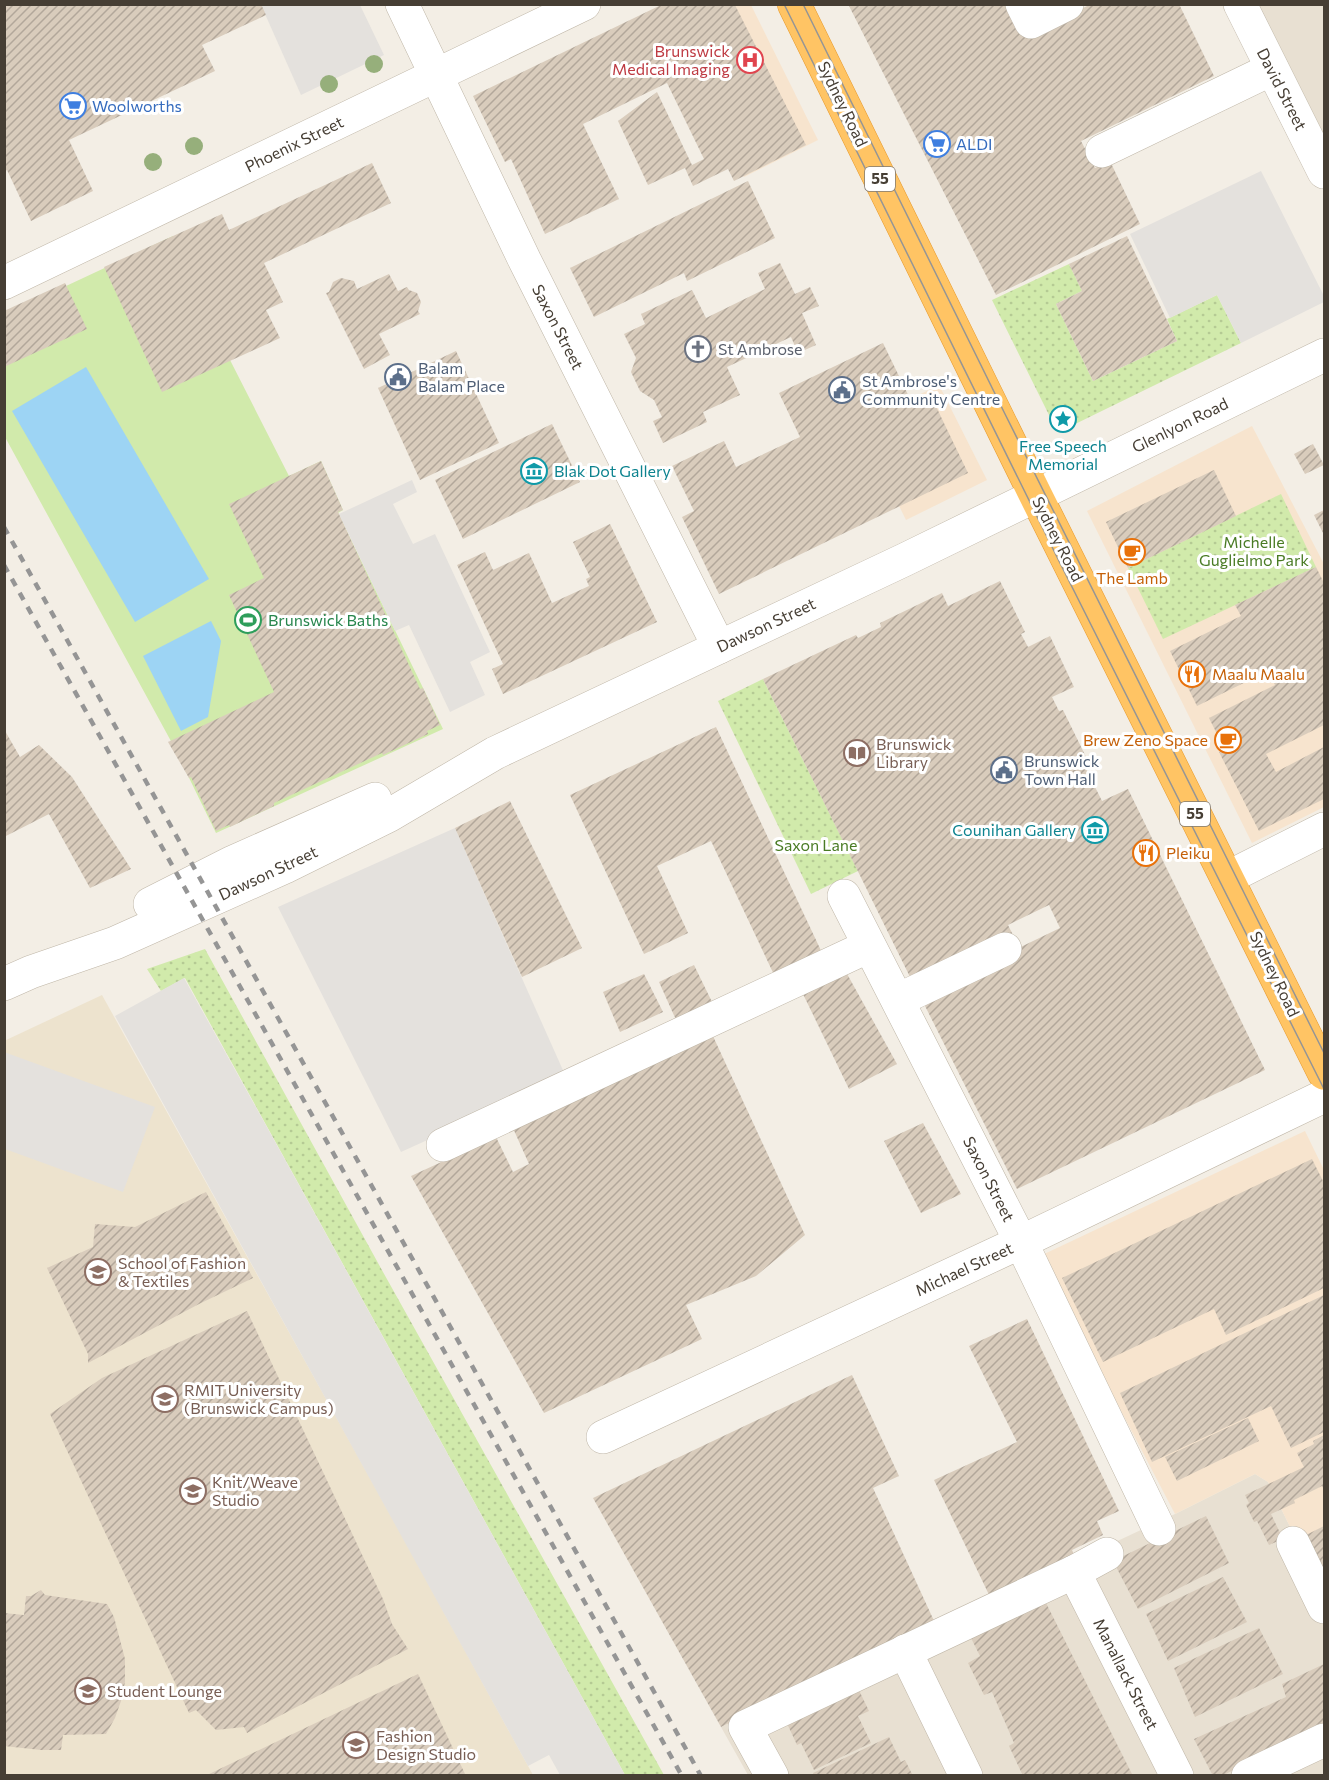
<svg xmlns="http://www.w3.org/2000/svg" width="1329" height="1780" viewBox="0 0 1329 1780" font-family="Commissioner,sans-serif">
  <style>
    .residential { fill: #e8e0d2 }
    .commercial { fill: #f7e4ce }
    .education { fill: #ede3ce }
    .grass { fill: url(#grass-dots) }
    .pitch { fill: #d1eaab }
    .parking { fill: #e4e1dd }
    .water { fill: #9dd4f4 }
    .building { fill: url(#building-hatch) }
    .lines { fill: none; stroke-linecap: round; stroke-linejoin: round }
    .minor-casing { stroke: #bfb6a7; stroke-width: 34 }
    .highway-casing { stroke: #e6992c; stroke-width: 34 }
    .minor { stroke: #fff; stroke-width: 33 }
    .highway { stroke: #ffc464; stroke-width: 33 }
    .tram { stroke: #959595; stroke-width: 1.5 }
    .rail { stroke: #959595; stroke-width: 4.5; stroke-dasharray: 8 8; stroke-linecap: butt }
    .tree { fill: #96af7b }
    .labels { text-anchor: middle; stroke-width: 6; stroke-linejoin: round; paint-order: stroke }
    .shield { fill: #fff; stroke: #7e7871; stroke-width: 1.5 }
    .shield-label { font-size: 15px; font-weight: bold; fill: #463e34 }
    .health-label { font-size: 16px; fill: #be3a42; stroke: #fff; text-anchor: end }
    .street-label { font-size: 16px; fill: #463e34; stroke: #fff }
    .shop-label { font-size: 16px; fill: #366cbe; stroke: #fff; text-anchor: start }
    .worship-label { font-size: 16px; fill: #5b616d; stroke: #fff; text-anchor: start }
    .service-label { font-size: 16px; fill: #4e5e75; stroke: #fff; text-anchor: start }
    .culture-label { font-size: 16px; fill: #0d838f; stroke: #fff }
    .park-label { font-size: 16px; fill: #497b24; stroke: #fff }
    .food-label { font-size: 16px; fill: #c56008; stroke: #fff; text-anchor: start }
    .leisure-label { font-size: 16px; fill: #27864d; stroke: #fff; text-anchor: start }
    .education-label { font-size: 16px; fill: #785e54; stroke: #fff; text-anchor: start }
  </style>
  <defs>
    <pattern id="grass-dots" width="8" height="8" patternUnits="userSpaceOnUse" patternTransform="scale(1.5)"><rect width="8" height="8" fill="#d1eaab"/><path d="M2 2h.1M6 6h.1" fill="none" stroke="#b5ca94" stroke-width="1.8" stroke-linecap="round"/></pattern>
    <pattern id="building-hatch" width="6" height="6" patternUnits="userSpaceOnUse" patternTransform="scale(1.5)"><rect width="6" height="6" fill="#d9ccbc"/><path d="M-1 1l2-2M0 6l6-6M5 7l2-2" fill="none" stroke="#b2a79a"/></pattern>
  </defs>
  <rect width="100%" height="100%" fill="#f3eee5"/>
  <g class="residential">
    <polygon points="1248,5 1324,5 1324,157"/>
    <polygon points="1255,1474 1268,1482 1324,1596 1324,1775 748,1775 721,1727 1175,1514"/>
  </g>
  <g class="commercial">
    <polygon points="658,5 751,5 818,140 744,177"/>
    <polygon points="939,385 987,480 906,520 859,424"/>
    <polygon points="1252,426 1324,564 1324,807 1252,843 1087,511"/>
    <polygon points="1305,1131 1324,1170 1324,1596 1268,1482 1255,1474 1175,1514 1040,1256"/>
  </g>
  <polygon class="education" points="102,995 401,1534 533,1775 5,1775 4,1041"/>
  <g class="grass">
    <polygon points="1069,264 1082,291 1056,304 1093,381 1177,341 1167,319 1217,295 1241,343 1067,428 1054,425 992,300"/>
    <polygon points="1281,494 1316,567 1163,639 1128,568"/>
    <polygon points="763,679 858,871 811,894 718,701"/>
    <polygon points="205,949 383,1272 664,1775 625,1775 185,978 161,991 147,969"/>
  </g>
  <polygon class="pitch" points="173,236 230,360 289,476 321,461 343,510 338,513 443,729 216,833 172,743 5,437 4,315"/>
  <g class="parking">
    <polygon points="261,5 360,5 384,55 301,95"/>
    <polygon points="1261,171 1324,296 1324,302 1241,343 1217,295 1170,318 1130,234"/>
    <polygon points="412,480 417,492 393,504 413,544 435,534 490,652 470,662 485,695 450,712 409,625 395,631 339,514"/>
    <polygon points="455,828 566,1077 401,1152 278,907"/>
    <polygon points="184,978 268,1129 625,1775 560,1775 549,1755 528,1766 115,1016"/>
    <polygon points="4,1052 155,1107 123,1192 5,1149"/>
  </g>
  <g class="water">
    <polygon points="86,367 209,579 135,622 12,411"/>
    <polygon points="211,621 221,641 208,717 181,731 143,656"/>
  </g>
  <g class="building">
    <polygon points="4,4 261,4 266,15 202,45 215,71 69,140 93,191 31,221 7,170 4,172"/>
    <polygon points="848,4 1014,4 1042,29 1091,4 1179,4 1214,76 1081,141 1095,168 1110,161 1140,224 996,295"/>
    <polygon points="661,5 735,5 806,145 734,181 728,169 693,186 685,168 648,185 618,121 657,92 692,165 704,159 667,83 583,124 619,199 545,234 511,159 505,162 473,96"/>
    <polygon points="372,163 391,203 264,263 283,302 266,310 280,338 162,392 104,267 222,214 229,230"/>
    <polygon points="748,181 775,238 687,281 684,273 594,317 570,268"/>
    <polygon points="1127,236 1177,341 1093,381 1056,304 1082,291 1069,264"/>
    <polygon points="780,263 795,294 810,287 819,306 802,313 816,345 798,353 791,337 727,367 740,395 703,412 707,422 663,443 653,421 662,417 654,400 640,391 631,372 636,358 624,334 645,324 641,314 692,290 706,318 765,289 758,273"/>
    <polygon points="389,274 398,291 407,287 409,290 417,293 421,302 418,311 420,314 379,334 390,355 364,369 326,293 329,292 333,282 341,278 354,281 357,289"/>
    <polygon points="65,283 87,329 4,367 4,311"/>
    <polygon points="883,343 913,405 931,396 968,473 719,594 682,517 694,511 672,466 724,441 736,467 800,437 779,393"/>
    <polygon points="456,351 499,443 420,480 378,388"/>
    <polygon points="552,424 580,482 463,539 435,480"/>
    <polygon points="1313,444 1324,465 1305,474 1294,454"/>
    <polygon points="321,461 343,510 338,512 420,689 423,688 440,725 427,731 428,734 383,755 382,753 274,803 274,806 230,827 229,825 216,831 191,777 189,778 168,742 274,692 229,595 264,578 229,504"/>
    <polygon points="1214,470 1236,516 1128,568 1106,522"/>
    <polygon points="1324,510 1324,535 1314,515"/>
    <polygon points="610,524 657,622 503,694 492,669 503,664 457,565 485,552 493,570 529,553 552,603 589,586 586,579 590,577 573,542"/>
    <polygon points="1316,567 1324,583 1324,725 1266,754 1276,772 1324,747 1324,799 1259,831 1219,752 1225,750 1209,718 1275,685 1268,671 1197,706 1170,651 1241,616 1235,605"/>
    <polygon points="1000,581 1025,632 1021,634 1028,647 1050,636 1074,687 1052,697 1059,711 1063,710 1089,763 1084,765 1102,801 1128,789 1265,1070 1017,1189 920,996 1060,928 1049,905 1008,925 1013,935 913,983 763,679 856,635 858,638 881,627 880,623 942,593 948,606"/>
    <polygon points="716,727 824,957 776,979 711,841 657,866 688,933 644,954 570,795"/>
    <polygon points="4,729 20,757 39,745 72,777 131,869 90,888 49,814 4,837"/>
    <polygon points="510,801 582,948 522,977 455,828"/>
    <polygon points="694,965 713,1004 677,1022 659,982"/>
    <polygon points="846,972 897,1064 849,1089 802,992"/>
    <polygon points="644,974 663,1012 620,1032 603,992"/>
    <polygon points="712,1034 805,1235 756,1276 686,1305 702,1339 544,1413 411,1176 496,1137 513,1172 529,1164 512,1126"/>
    <polygon points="923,1123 961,1194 921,1213 884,1141"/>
    <polygon points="1312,1159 1324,1183 1324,1288 1226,1335 1214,1309 1103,1362 1062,1278"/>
    <polygon points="206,1192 253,1278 199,1304 88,1363 88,1354 47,1268 93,1247 95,1224 135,1227"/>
    <polygon points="1324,1295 1324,1432 1291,1448 1271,1406 1152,1462 1120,1393"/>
    <polygon points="247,1311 383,1599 392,1624 408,1649 247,1733 244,1727 216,1730 196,1710 189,1713 50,1414 102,1378"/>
    <polygon points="1027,1319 1119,1511 1097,1521 1103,1535 1072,1550 1076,1559 991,1599 934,1480 1017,1442 969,1346"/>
    <polygon points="852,1375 899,1476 873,1488 935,1623 721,1727 593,1498"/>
    <polygon points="1248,1418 1259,1441 1177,1481 1165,1457"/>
    <polygon points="1324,1435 1324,1490 1322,1486 1294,1500 1295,1503 1271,1514 1283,1539 1269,1545 1257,1521 1254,1522 1246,1505 1249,1503 1245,1495 1304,1467 1297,1453 1314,1444 1313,1441"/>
    <polygon points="1206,1516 1229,1563 1138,1609 1113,1561"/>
    <polygon points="1324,1526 1324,1587 1300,1538"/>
    <polygon points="1223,1577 1247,1622 1168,1661 1146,1614"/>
    <polygon points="41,1590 45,1595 107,1604 114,1617 125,1659 125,1682 121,1701 115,1718 106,1734 63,1735 61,1750 41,1750 4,1746 4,1613 24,1615 26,1596 31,1596"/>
    <polygon points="1044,1599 1133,1776 1023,1776 1009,1746 1014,1743 992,1692 984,1695 968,1663 980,1656 969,1634"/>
    <polygon points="1259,1628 1283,1674 1195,1717 1174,1668"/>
    <polygon points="1324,1664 1324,1728 1221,1776 1213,1776 1194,1739 1286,1697 1282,1684"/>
    <polygon points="418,1674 466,1776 205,1776"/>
    <polygon points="856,1684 869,1711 858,1716 871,1743 814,1770 801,1743 797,1745 784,1717"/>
    <polygon points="889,1737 901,1762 905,1760 913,1776 814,1776 813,1773"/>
  </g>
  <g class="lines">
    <defs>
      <g id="minor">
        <polyline points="402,4 525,261 719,647"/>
        <polyline points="1022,4 1031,22 1067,4"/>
        <polyline points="1240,4 1324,172"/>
        <polyline points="1102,151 1272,69"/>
        <polyline points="4,283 584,4"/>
        <polyline points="1227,878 1324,829"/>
        <polyline points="844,896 1021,1242 1159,1529"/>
        <polyline points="150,904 233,862 375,799"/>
        <polyline points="4,984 31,972 115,943 285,867 388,816 495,753 904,560 1324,355"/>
        <polyline points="898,1000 1005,949"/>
        <polyline points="443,1145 869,946"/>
        <polyline points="603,1437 1021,1242 1324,1096"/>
        <polyline points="1293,1543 1324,1607"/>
        <polyline points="1074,1572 1177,1776"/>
        <polyline points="905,1651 966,1776"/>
        <polyline points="772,1776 745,1727 1074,1572 1107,1554"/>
        <polyline points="1248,1776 1324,1740"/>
      </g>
      <polyline id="highway" points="794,4 1036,496 1324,1073"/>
    </defs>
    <use href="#minor" class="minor-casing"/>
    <use href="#highway" class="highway-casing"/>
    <use href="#minor" class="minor"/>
    <use href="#highway" class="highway"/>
    <g class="tram">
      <polyline points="784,4 1059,561 1324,1089"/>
      <polyline points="803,4 1005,414 1324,1053"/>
    </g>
    <g class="rail">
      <polyline points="4,527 701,1776"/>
      <polyline points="4,565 682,1776"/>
    </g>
  </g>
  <g class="tree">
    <circle cx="374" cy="64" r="9"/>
    <circle cx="329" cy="84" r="9"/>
    <circle cx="194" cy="146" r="9"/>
    <circle cx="153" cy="162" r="9"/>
  </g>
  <defs>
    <symbol id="hospital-ring" viewBox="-11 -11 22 22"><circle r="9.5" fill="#fff" stroke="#e0444e" stroke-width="1.5"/><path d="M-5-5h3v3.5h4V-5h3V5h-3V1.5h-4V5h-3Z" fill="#e0444e"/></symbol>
    <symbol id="supermarket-ring" viewBox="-11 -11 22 22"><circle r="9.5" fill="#fff" stroke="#3f7fe0" stroke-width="1.5"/><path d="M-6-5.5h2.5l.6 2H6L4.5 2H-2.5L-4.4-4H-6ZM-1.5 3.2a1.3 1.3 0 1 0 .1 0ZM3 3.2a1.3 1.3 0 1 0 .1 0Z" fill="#3f7fe0"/></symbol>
    <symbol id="church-ring" viewBox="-11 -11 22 22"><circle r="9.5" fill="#fff" stroke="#6b7280" stroke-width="1.5"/><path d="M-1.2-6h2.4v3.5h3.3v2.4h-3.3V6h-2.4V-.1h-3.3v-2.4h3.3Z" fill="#6b7280"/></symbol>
    <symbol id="civic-ring" viewBox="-11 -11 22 22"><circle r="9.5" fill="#fff" stroke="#5c6f8a" stroke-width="1.5"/><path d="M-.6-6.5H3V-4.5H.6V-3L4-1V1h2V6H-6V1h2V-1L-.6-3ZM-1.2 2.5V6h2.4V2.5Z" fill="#5c6f8a"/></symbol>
    <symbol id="sight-ring" viewBox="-11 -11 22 22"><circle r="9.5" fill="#fff" stroke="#0f9aa8" stroke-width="1.5"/><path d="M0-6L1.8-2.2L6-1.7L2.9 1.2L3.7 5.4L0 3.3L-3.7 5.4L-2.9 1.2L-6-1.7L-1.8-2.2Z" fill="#0f9aa8"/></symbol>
    <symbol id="museum-ring" viewBox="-11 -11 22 22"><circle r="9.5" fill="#fff" stroke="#0f9aa8" stroke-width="1.5"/><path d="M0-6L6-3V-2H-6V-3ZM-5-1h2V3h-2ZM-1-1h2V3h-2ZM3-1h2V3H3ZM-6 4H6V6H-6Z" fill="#0f9aa8"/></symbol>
    <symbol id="cafe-ring" viewBox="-11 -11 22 22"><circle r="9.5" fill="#fff" stroke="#e8710a" stroke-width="1.5"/><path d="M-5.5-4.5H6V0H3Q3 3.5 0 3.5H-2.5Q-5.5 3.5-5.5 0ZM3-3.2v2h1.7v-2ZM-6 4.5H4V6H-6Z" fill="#e8710a"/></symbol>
    <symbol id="stadium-ring" viewBox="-11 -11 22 22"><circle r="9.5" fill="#fff" stroke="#2e9e5b" stroke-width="1.5"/><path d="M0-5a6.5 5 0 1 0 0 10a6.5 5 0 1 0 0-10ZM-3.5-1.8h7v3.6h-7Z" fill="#2e9e5b"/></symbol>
    <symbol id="restaurant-ring" viewBox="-11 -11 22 22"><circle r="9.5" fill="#fff" stroke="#e8710a" stroke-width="1.5"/><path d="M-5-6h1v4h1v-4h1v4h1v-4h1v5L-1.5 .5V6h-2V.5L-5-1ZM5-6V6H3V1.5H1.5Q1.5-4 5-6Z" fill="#e8710a"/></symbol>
    <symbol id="library-ring" viewBox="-11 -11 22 22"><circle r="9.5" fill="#fff" stroke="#8d6e63" stroke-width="1.5"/><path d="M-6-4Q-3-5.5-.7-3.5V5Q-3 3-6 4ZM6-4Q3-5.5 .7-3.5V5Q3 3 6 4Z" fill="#8d6e63"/></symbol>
    <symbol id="university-ring" viewBox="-11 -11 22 22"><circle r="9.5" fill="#fff" stroke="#8d6e63" stroke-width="1.5"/><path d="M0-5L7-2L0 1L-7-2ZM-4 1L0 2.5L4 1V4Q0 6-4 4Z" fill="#8d6e63"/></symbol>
  </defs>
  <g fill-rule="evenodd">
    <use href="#hospital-ring" x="735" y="45" width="30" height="30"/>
    <use href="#supermarket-ring" x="58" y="91" width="30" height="30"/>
    <use href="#supermarket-ring" x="922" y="129" width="30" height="30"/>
    <use href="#church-ring" x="683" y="334" width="30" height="30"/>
    <use href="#civic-ring" x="383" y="362" width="30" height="30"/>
    <use href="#civic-ring" x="827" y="375" width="30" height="30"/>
    <use href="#sight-ring" x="1048" y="404" width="30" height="30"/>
    <use href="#museum-ring" x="519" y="456" width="30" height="30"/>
    <use href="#cafe-ring" x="1117" y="537" width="30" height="30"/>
    <use href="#stadium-ring" x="233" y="605" width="30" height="30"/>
    <use href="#restaurant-ring" x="1177" y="659" width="30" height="30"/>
    <use href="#cafe-ring" x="1213" y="725" width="30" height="30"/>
    <use href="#library-ring" x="842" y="738" width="30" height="30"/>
    <use href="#civic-ring" x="989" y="755" width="30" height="30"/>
    <use href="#museum-ring" x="1080" y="815" width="30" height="30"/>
    <use href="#restaurant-ring" x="1131" y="838" width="30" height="30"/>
    <use href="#university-ring" x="83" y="1257" width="30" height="30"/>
    <use href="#university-ring" x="150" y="1384" width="30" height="30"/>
    <use href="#university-ring" x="178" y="1476" width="30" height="30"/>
    <use href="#university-ring" x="73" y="1676" width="30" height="30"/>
    <use href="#university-ring" x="341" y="1730" width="30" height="30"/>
  </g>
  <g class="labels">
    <g class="shield">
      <rect x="865" y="167" width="30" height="24" rx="4.5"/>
      <rect x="1180" y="802" width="30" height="24" rx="4.5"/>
    </g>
    <g class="shield-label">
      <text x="880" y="184">55</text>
      <text x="1195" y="819">55</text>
    </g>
    <g class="health-label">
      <text x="730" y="57">Brunswick<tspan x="730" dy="18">Medical Imaging</tspan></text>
    </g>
    <g class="street-label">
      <text transform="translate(1282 89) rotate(63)" y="6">David Street</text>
      <text transform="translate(843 104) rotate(64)" y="6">Sydney Road</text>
      <text transform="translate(294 144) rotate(-26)" y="6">Phoenix Street</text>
      <text transform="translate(558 327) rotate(63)" y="6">Saxon Street</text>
      <text transform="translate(1180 425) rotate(-26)" y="6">Glenlyon Road</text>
      <text transform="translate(1058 539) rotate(63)" y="6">Sydney Road</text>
      <text transform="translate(766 625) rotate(-25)" y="6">Dawson Street</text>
      <text transform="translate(268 873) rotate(-25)" y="6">Dawson Street</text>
      <text transform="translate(1275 974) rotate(64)" y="6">Sydney Road</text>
      <text transform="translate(989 1179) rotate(63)" y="6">Saxon Street</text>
      <text transform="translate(964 1269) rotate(-25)" y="6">Michael Street</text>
      <text transform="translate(1126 1674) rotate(63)" y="6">Manallack Street</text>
    </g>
    <g class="shop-label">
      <text x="92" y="112">Woolworths</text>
      <text x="956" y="150">ALDI</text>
    </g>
    <g class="worship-label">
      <text x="718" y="355">St Ambrose</text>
    </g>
    <g class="service-label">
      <text x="418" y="374">Balam<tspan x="418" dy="18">Balam Place</tspan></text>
      <text x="862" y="387">St Ambrose's<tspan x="862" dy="18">Community Centre</tspan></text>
      <text x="1024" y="767">Brunswick<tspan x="1024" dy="18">Town Hall</tspan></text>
    </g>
    <g class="culture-label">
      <text x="1063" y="452">Free Speech<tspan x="1063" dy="18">Memorial</tspan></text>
      <text x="554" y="477" text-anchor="start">Blak Dot Gallery</text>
      <text x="1076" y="836" text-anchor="end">Counihan Gallery</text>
    </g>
    <g class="park-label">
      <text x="1254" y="548">Michelle<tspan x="1254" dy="18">Guglielmo Park</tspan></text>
      <text x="816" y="851">Saxon Lane</text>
    </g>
    <g class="food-label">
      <text x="1132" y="584" text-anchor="middle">The Lamb</text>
      <text x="1212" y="680">Maalu Maalu</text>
      <text x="1208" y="746" text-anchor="end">Brew Zeno Space</text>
      <text x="1166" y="859">Pleiku</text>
    </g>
    <g class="leisure-label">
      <text x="268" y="626">Brunswick Baths</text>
    </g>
    <g class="education-label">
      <text x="876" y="750">Brunswick<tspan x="876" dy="18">Library</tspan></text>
      <text x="118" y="1269">School of Fashion<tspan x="118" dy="18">&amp; Textiles</tspan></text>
      <text x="184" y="1396">RMIT University<tspan x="184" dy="18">(Brunswick Campus)</tspan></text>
      <text x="212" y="1488">Knit/Weave<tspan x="212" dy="18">Studio</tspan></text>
      <text x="107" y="1697">Student Lounge</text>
      <text x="376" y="1742">Fashion<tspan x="376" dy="18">Design Studio</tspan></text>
    </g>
  </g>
  <rect width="1329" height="1780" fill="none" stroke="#463e34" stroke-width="12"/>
</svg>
